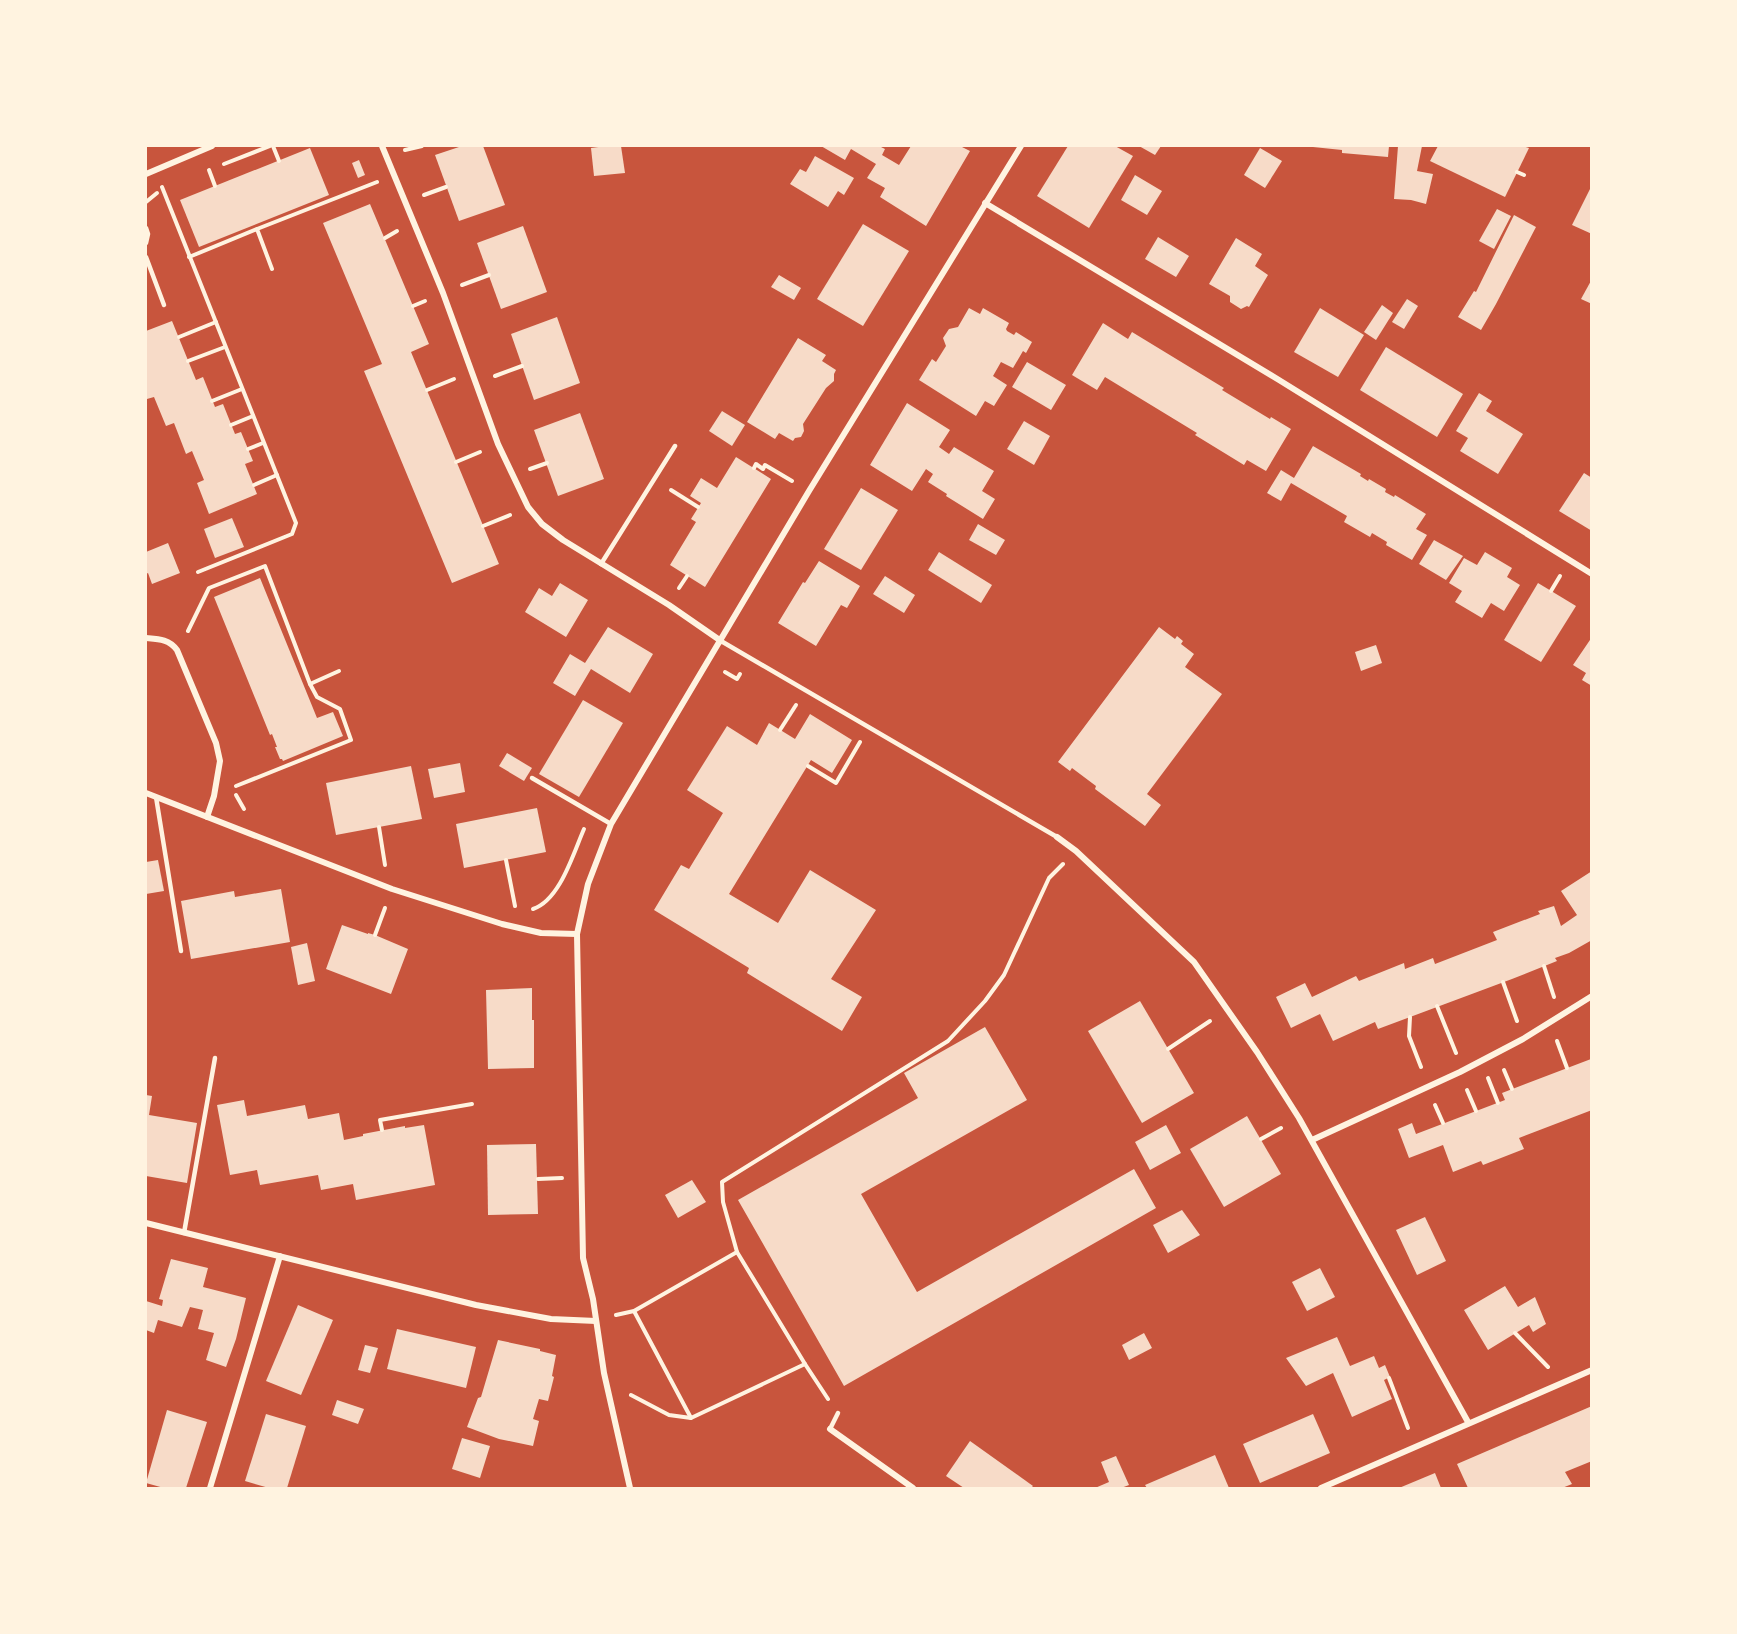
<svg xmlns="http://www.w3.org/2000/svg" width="1737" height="1634" viewBox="0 0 1737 1634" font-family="Jost,sans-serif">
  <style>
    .building { fill: #f7dbc8 }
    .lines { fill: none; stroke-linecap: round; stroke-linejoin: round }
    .path { stroke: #fff3e0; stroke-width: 4 }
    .service { stroke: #fff3e0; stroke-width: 4.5 }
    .minor { stroke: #fff3e0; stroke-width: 6 }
  </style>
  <rect width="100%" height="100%" fill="#c8553d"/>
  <g class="building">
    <polygon points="462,146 483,146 505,205 459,221 435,155"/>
    <polygon points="606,146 621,146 625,173 594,176 591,148"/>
    <polygon points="821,146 879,146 885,149 882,155 899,165 911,146 960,146 970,151 926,226 880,197 885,188 867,178 876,164 851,149 845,160"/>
    <polygon points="1068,146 1115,146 1133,156 1089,228 1037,196"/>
    <polygon points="1139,146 1161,146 1155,155"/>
    <polygon points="1313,146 1389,146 1388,157 1342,153 1342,150 1313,147"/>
    <polygon points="1398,146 1422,146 1417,171 1433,174 1426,204 1411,200 1394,199"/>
    <polygon points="1438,146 1522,146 1529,148 1505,197 1430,161"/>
    <polygon points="310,148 329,195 199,247 180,200"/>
    <polygon points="1260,148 1282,161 1265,188 1244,175"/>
    <polygon points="815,156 854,178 844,195 838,191 828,207 790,184 800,169 806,172"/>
    <polygon points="359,160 365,175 358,178 352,163"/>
    <polygon points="1135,175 1162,191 1147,215 1121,200"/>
    <polygon points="1592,185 1592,234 1572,225"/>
    <polygon points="370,204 429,344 411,352 499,564 452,583 364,371 382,364 323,223"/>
    <polygon points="1497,209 1511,216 1494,249 1479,241"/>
    <polygon points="1514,215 1536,227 1496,304 1481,330 1458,317 1474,291 1476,292"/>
    <polygon points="863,224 909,251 863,326 817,299"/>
    <polygon points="523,226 547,292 501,309 477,243"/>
    <polygon points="1158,237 1189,256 1176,277 1145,259"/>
    <polygon points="1236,238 1262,254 1255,266 1268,275 1249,307 1247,306 1241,309 1230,302 1230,296 1209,284"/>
    <polygon points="779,275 801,288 794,300 771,287"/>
    <polygon points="1592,279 1592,304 1581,299"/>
    <polygon points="1407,299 1418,306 1404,329 1392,322"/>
    <polygon points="1382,305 1393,313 1376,340 1364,332"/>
    <polygon points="969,308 980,314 983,308 1009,323 1006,329 1007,331 1014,335 1016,332 1032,342 1026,353 1023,351 1013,368 1001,362 993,376 1007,385 994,406 985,401 976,416 919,380 932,359 936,362 946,346 943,338 949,329 958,327"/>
    <polygon points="1320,308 1364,335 1338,377 1294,352"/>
    <polygon points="557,317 580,383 534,400 511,334"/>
    <polygon points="172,321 196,380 203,377 215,407 223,404 235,434 241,432 253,461 245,464 257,494 209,514 197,483 204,480 192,451 186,454 174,423 166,426 154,397 147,399 146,395 146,331"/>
    <polygon points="1103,323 1128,339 1132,332 1224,388 1222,390 1270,419 1271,417 1291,429 1266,471 1247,460 1244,465 1195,435 1197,433 1105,377 1097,390 1072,375"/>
    <polygon points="798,338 826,355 822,361 836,370 834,374 834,381 826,388 803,424 804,431 801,437 795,438 793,441 779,433 775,439 747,422"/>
    <polygon points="1386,347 1463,394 1437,437 1360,390"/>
    <polygon points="1027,362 1066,385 1051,410 1012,387"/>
    <polygon points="1479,393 1492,401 1486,411 1523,434 1498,474 1460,451 1468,438 1456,431"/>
    <polygon points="907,403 950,430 939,447 949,454 954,447 994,471 982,491 995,499 983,519 946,496 947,494 928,482 933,474 926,469 912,491 870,465"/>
    <polygon points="722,411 745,425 732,446 709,431"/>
    <polygon points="580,413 604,479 558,496 534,430"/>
    <polygon points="1024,421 1050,436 1034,465 1007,449"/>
    <polygon points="1313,446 1361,474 1360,476 1368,481 1369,479 1386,489 1385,492 1394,497 1395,495 1426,514 1416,529 1427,535 1412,560 1386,545 1387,542 1372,533 1370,537 1344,522 1347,516 1291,483 1281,501 1267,493 1281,470 1294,478"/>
    <polygon points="736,457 771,479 705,587 670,565 696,522 691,519 701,503 690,496 701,478 717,488"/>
    <polygon points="1584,473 1592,478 1592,531 1559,511"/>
    <polygon points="861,488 898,510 861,570 824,549"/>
    <polygon points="232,518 244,547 215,558 204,529"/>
    <polygon points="978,524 1005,540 996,555 969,540"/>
    <polygon points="1434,540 1463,556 1446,580 1419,564"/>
    <polygon points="168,543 180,573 152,584 148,573 146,574 146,552"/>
    <polygon points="939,552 992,585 981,603 928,570"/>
    <polygon points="1485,552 1512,568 1507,577 1520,585 1504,611 1491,603 1482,618 1455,602 1462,591 1449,583 1464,558 1477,565"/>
    <polygon points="819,561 860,586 847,608 841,605 816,646 778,623 803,582 805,583"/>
    <polygon points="885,576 915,595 904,613 873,594"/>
    <polygon points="260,578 317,718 333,712 343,736 283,761 282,759 280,759 275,747 277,747 272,734 270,735 214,597"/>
    <polygon points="560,583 588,600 566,637 525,612 539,588 552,596"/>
    <polygon points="1538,583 1576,606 1541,662 1504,640"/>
    <polygon points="608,627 653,654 630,693 591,669 575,696 553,683 570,654 585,663"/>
    <polygon points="1159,627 1175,639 1177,636 1183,641 1181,644 1194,654 1185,667 1222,694 1147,794 1161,805 1145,826 1095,789 1096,786 1072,768 1070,771 1058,762"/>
    <polygon points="1592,637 1592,686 1582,680 1586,673 1573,665"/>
    <polygon points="1376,645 1382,663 1361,671 1355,652"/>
    <polygon points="583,700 623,723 579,797 539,774"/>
    <polygon points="810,714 852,740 832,773 811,760 729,894 778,923 810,870 876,910 831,979 862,997 842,1031 747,973 749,968 654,910 681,865 689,869 723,813 687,790 727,726 757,745 769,723 795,739"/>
    <polygon points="507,753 532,768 524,781 499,766"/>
    <polygon points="460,763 465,792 434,798 428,769"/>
    <polygon points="411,766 422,819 336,835 326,783"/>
    <polygon points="537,808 546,852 464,868 456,824"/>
    <polygon points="158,860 164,891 146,894 146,862"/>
    <polygon points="1592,871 1592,933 1590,934 1592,940 1569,953 1555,958 1557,961 1512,979 1378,1029 1375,1022 1333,1041 1320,1014 1291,1028 1276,997 1305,983 1312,997 1356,976 1359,981 1404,963 1405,969 1433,958 1435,964 1497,940 1493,932 1540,914 1538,911 1554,906 1561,926 1577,915 1561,891"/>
    <polygon points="281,889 290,942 191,959 181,901 234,891 235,897"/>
    <polygon points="342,925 368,934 368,933 375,935 408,949 391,994 326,969"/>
    <polygon points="307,943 315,981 298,985 291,947"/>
    <polygon points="532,988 532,1020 534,1020 534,1068 488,1069 486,990"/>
    <polygon points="1140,1001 1194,1093 1142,1123 1088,1031"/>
    <polygon points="985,1027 1027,1100 861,1194 917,1292 1134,1169 1156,1208 844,1386 738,1200 918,1098 904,1073"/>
    <polygon points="1591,1059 1592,1110 1519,1138 1524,1149 1483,1165 1481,1161 1453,1172 1443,1145 1409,1158 1398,1129 1412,1123 1416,1134 1505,1100 1502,1093"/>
    <polygon points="146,1095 152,1096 149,1115 197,1123 187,1183 146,1176"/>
    <polygon points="244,1100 247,1116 305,1105 308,1119 339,1113 344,1140 363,1136 363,1134 405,1126 405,1128 424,1125 435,1185 356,1200 353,1184 321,1190 318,1175 260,1185 257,1170 230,1175 217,1105"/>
    <polygon points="1247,1116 1281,1174 1224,1207 1190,1149"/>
    <polygon points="1166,1125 1181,1153 1150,1170 1135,1142"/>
    <polygon points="536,1144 538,1214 488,1215 487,1145"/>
    <polygon points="692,1180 706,1202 678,1218 665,1195"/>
    <polygon points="1182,1210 1200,1235 1168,1253 1153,1225"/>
    <polygon points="1425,1217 1446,1261 1417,1275 1396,1230"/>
    <polygon points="171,1259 208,1268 203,1287 246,1298 236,1339 226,1367 206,1360 214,1333 198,1329 203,1310 190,1307 182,1327 158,1320 154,1333 146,1330 146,1301 162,1306 163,1300 159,1299"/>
    <polygon points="1320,1268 1335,1297 1307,1311 1292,1282"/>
    <polygon points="1505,1286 1518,1307 1535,1297 1546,1324 1533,1332 1529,1325 1488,1350 1464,1310"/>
    <polygon points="298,1305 333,1320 301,1395 266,1381"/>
    <polygon points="397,1329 476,1347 466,1388 387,1369"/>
    <polygon points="1144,1333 1152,1348 1129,1360 1122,1345"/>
    <polygon points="1337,1337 1350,1366 1374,1356 1379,1368 1385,1365 1390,1377 1384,1380 1392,1399 1352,1417 1333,1373 1306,1386 1286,1358"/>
    <polygon points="498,1340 540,1349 540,1351 556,1355 552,1376 554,1377 548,1401 539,1399 533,1419 539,1421 533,1446 499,1439 467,1427 478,1398 481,1397"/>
    <polygon points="365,1345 378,1348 370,1373 358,1370"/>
    <polygon points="337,1400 364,1409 358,1424 332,1415"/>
    <polygon points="1592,1406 1592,1461 1565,1472 1572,1484 1562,1488 1468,1488 1457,1464"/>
    <polygon points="167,1410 207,1422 186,1488 164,1488 146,1483"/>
    <polygon points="266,1414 306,1426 287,1488 269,1488 245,1481"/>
    <polygon points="1313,1414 1330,1453 1260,1483 1243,1444"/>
    <polygon points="462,1438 490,1446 480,1478 452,1469"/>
    <polygon points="970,1441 1033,1486 1031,1488 964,1488 946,1476"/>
    <polygon points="1215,1455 1229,1488 1147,1488 1145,1485"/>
    <polygon points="1116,1456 1129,1485 1121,1488 1095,1488 1109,1482 1101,1462"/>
    <polygon points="1435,1473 1441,1488 1399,1488"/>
  </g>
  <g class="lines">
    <g class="path">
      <polyline points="273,146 279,161"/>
      <polyline points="405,150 422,146"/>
      <polyline points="224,164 270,146"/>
      <polyline points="209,170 215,186"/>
      <polyline points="1517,172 1524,175"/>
      <polyline points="162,187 296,523 292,534 198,572"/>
      <polyline points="424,195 446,187"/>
      <polyline points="146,202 157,193"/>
      <polyline points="385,238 397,231"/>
      <polyline points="189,257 257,229"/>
      <polyline points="272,269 257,229 377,182"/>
      <polyline points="462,285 489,275"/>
      <polyline points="413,306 425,301"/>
      <polyline points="179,337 216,322"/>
      <polyline points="188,361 225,347"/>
      <polyline points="495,376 522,366"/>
      <polyline points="427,390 454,379"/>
      <polyline points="212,401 242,389"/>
      <polyline points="231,425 253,416"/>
      <polyline points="248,449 263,443"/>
      <polyline points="456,462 480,452"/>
      <polyline points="754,468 756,464 763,469 765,465 792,481"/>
      <polyline points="530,469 547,463"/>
      <polyline points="254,485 277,475"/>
      <polyline points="671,490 698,507"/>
      <polyline points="483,526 510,515"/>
      <polyline points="679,588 687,576"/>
      <polyline points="1551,591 1560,576"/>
      <polyline points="188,631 209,588 265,566 310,684 317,697 340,709 351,740 236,786"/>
      <polyline points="725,672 737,679 740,674"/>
      <polyline points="310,684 339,671"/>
      <polyline points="780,730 796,705"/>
      <polyline points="808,766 836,783 860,742"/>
      <polyline points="236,795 244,809"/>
      <polyline points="379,827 385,865"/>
      <polyline points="506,860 515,906"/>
      <path d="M533,909C560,900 573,854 584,829"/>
      <polyline points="375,935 385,908"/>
      <polyline points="1544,966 1554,997"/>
      <polyline points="1503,982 1517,1021"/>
      <polyline points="1437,1006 1456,1053"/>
      <polyline points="1410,1017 1409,1036 1421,1067"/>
      <polyline points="1557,1041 1567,1068"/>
      <polyline points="1168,1049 1210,1021"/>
      <polyline points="1504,1070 1512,1089"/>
      <polyline points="1488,1078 1498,1103"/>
      <polyline points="1467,1090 1476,1111"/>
      <polyline points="1435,1105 1443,1123"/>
      <polyline points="382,1130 380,1120 472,1104"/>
      <polyline points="1261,1139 1281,1128"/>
      <polyline points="538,1179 562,1178"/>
      <polyline points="634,1311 691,1418"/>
      <polyline points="616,1315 634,1311 737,1252"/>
      <polyline points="1515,1333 1548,1367"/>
      <polyline points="1389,1378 1408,1428"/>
      <polyline points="631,1395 669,1415 691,1418 805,1364"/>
      <polyline points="828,1399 805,1364 737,1252 723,1202 722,1182 948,1041 985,1001 1004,975 1049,878 1063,864"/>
    </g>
    <g class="service">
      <polyline points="146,228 148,234 146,243"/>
      <polyline points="146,257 164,305"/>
      <polyline points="601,564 675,446"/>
      <polyline points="721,641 1057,837"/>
      <polyline points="532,778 611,824"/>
      <polyline points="156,797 181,951"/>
      <polyline points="184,1233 215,1058"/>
      <polyline points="830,1429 838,1413"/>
    </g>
    <g class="minor">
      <polyline points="382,146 443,293 498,444 528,507 542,524 563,540 669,605 721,641"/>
      <polyline points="146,174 212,146"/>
      <polyline points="985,203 1279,380 1592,574"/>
      <path d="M146,638C158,639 169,639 177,650L216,743L220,761L214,796L207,817"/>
      <polyline points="146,793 392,889 502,924 541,933 577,934"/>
      <polyline points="1057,837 1076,851 1194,962 1257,1052 1299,1118 1468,1422"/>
      <polyline points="1312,1140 1460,1072 1523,1039 1592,996"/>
      <polyline points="146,1223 476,1305 551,1319 596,1321"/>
      <polyline points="830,1429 913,1488"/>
      <polyline points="210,1488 280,1256"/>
      <polyline points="630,1488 604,1373 593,1299 583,1258 577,934 588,884 611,824 809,491 1021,146"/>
      <polyline points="1321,1488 1592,1370"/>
    </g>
  </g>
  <rect width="1737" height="1634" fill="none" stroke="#fff3e0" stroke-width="294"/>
</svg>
